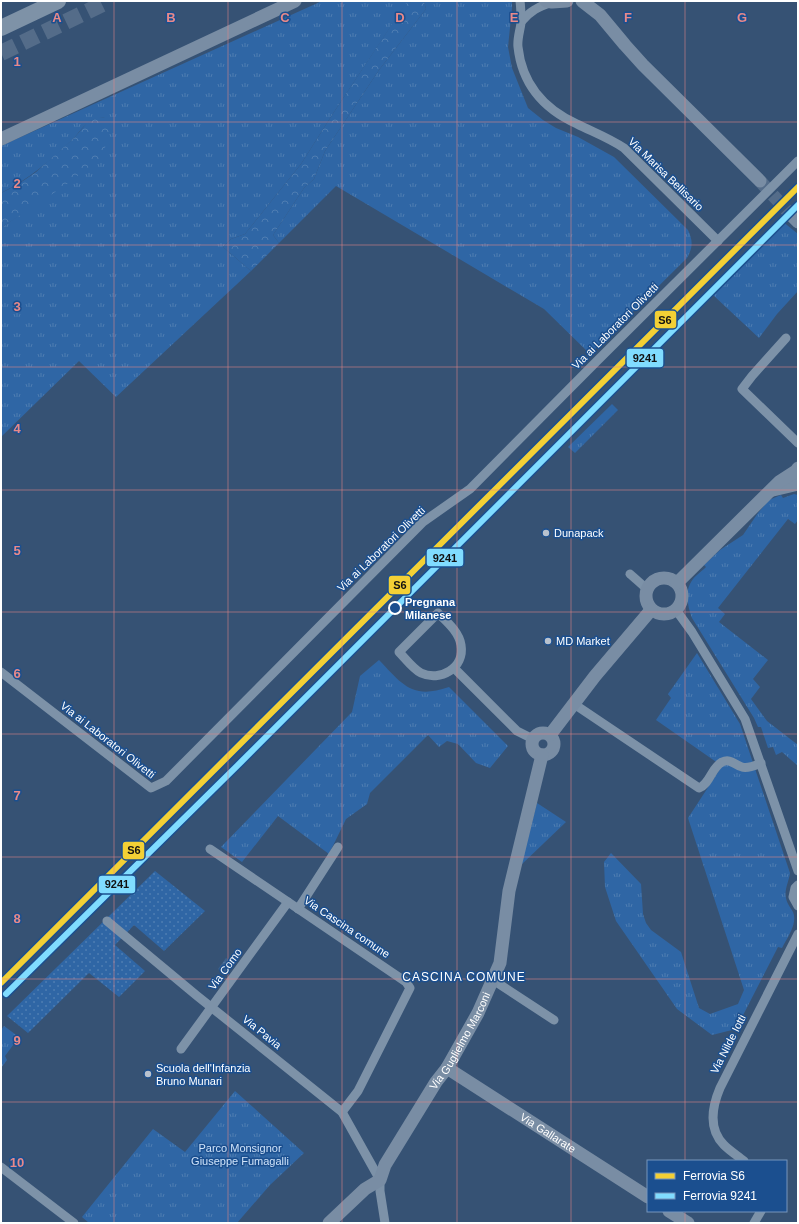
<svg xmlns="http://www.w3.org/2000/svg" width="799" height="1224" viewBox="0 0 799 1224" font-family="Helvetica,sans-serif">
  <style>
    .grass { fill: url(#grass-tufts) }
    .forest { fill: url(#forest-crowns) }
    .garden { fill: url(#garden-dots) }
    .water { fill: url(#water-ripples) }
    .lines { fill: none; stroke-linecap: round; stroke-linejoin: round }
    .secondary-tunnel { stroke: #546c89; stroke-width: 13; stroke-dasharray: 13 6; stroke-linecap: butt }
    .highway-tunnel { stroke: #546c89; stroke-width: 16; stroke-dasharray: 16 8; stroke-linecap: butt }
    .street { stroke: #7d92a8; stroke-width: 9 }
    .secondary { stroke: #798da4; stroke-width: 13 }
    .highway { stroke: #7e92a7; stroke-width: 16 }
    .rail-1-casing { stroke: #1b4f8f; stroke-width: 9 }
    .rail-2-casing { stroke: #1b4f8f; stroke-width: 9 }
    .rail-1 { stroke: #f3d035; stroke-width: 6 }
    .rail-2 { stroke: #80dcff; stroke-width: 6 }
    .grid { fill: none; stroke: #e88989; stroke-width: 1; stroke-opacity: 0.55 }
    .poi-dot { fill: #b9c2ce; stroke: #1b4f8f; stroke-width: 1.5 }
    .stop-dot { fill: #1b4f8f; stroke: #fff; stroke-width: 2 }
    .labels { text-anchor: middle; stroke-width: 3; stroke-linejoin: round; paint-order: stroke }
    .street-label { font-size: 11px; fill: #fff; stroke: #1b4f8f }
    .poi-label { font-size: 11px; fill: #fff; stroke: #1b4f8f; text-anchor: start }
    .stop-label { font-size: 11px; font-weight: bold; fill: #fff; stroke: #1b4f8f; text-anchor: start }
    .park-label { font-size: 11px; fill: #cfe3fa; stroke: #1b4f8f }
    .neighbourhood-label { font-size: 12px; letter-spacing: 1px; fill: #fff; stroke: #1b4f8f }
    .grid-label { font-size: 13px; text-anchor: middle; font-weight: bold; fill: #e88989; stroke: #1b4f8f; stroke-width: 3; stroke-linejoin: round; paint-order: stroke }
    .line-badge { stroke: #1b4f8f; stroke-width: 1.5 }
    .pale-badge-label { font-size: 11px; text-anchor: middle; font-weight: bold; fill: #111 }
  </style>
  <defs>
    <pattern id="grass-tufts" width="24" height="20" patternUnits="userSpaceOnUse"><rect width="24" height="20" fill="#2f66a5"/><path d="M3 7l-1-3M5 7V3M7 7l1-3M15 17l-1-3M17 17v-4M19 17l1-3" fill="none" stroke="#4e7db2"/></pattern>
    <pattern id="forest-crowns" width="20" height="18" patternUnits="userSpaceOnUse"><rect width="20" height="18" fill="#2f66a5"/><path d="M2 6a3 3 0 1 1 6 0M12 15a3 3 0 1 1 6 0" fill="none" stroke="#4e7db2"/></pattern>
    <pattern id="garden-dots" width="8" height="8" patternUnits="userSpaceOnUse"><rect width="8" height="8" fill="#2f66a5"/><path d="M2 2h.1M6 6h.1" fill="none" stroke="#4e7db2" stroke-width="1.8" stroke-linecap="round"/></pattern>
    <pattern id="water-ripples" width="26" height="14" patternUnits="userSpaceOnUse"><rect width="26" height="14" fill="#3b618d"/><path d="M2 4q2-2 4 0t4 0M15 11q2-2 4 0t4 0" fill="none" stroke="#58799e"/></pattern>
  </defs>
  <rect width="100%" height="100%" fill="#365274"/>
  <g class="grass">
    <path d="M322,1H414L405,5L334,112L301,164L245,234L231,239L223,247L251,271L116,397L79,361L1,437V228L21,214L105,118C98,117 94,119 88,123C82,127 78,134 73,139C51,160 28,180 1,193V146Z"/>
    <path d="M424,1H512V8L508,47L512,68L528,108L543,120L556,128L578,137L614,157L688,230C693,241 693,247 687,258L590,354L544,309L336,186L279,243L273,235L304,188L314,179L325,151L379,70L426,9Z"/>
    <polygon points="782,221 798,234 798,291 777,314 759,338 713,295"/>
    <polygon points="612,404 618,410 575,453 568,447"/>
    <path d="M794,494L798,495V520L795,524L788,519L718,608L725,614L719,622L768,660L753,679L760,687L751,699L767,721L798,745V766L782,752L776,755L773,747L768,748L761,727H758L754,718L692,618C688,608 685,593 690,584C693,577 701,572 706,567L704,565L720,550L743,535L758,513L769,500L781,495L783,498Z"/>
    <path d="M697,653L740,724L790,873C789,881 784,890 786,898C787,904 791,908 793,912C798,923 787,938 782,948L778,947L736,1029L712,1035L677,1009L616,921L605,887L604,862L611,853L641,884L643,914L646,923L651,930L681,952L699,1008L710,1014L738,1004L744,990L688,818L722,766L656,720L671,698L668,694Z"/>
    <path d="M379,660C402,684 412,700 449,687L508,746L490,768L476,763L458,744L447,741L439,747L428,735L370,793L367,804L346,819L329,854L278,816L242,862L221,847L352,712L360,676Z"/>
    <polygon points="537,803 566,822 521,865"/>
    <polygon points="4,1026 19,1037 5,1056 7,1060 1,1068 1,1030"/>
    <polygon points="235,1091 304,1153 270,1185 237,1223 89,1223 82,1217 153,1129 185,1152"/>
  </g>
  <g class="forest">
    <polygon points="414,1 424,1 426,9 379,70 325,151 314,179 304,188 273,235 279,243 251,271 223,247 231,239 245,234 301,164 334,112 398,15 405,4"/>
    <polygon points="98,117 105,118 110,125 108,138 104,151 99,159 66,185 1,228 1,193 17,185 36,172 74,138 87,123"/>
  </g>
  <polygon class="garden" points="155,871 205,911 164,951 134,925 115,945 145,971 119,997 89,973 28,1033 7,1016"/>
  <polygon class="water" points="226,958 232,962 224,973 218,969"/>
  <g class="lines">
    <polyline class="secondary-tunnel" points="760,181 792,216"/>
    <polyline class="highway-tunnel" points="1,53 109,1"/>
    <g class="street">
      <path d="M520,1C521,8 521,16 521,23C520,31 517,39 518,47C522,84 544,109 577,124C593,132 609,138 624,148L718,241"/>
      <path d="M521,22C530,11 538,7 552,2"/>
      <polyline points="786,338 752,376 742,389 798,443"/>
      <polyline points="630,574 647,589"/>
      <polyline points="676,610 692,632 745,719 798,871"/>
      <path d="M438,613C447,622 459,632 461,645C465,668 440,682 421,673C413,669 405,658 399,652Z"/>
      <polyline points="454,668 517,731 533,739"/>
      <polyline points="1,672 151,788 166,781 423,522 470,489 597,361 798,161"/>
      <path d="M574,704L699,788C710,784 711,768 722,762C731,758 734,765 742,767C748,769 756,765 761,763"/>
      <polyline points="210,849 406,982 410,988 358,1091 342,1112"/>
      <polyline points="798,885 795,888 793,897 798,906"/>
      <polyline points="298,909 338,847"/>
      <polyline points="107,921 196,995 342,1112 380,1180 380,1191 385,1223"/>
      <polyline points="493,980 554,1020"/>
      <polyline points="181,1049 288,902"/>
      <path d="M744,1161C738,1156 730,1151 724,1145C708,1129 712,1107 720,1088L798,934"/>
      <polyline points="1,1167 74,1223"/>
      <polyline points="754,1223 761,1211"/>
    </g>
    <g class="secondary">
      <polyline points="546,1 552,2 567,1"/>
      <polyline points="582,1 600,15 625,45 643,65 760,181"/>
      <polyline points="1,139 295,1"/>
      <polyline points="792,216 798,222"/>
      <polyline points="773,490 798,484"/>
      <circle cx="664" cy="596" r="18"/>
      <polyline points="677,583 779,482 796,471 798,468"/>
      <circle cx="543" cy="744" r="11"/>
      <polyline points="550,735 595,676 651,610"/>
      <path id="s1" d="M447,1068L648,1197"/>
      <polyline points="669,1211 688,1223"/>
      <path id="s2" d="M329,1223L365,1189L380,1180L385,1165L436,1082L447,1068L478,1013L500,963L509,891L542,755"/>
    </g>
    <polyline class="highway" points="1,28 58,1"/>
    <defs>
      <polyline id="rail-1" points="1,983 798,187"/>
      <polyline id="rail-2" points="6,994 242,761 798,205"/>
    </defs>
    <use href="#rail-1" class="rail-1-casing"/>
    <use href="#rail-2" class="rail-2-casing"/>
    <use href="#rail-1" class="rail-1"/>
    <use href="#rail-2" class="rail-2"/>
  </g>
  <path class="grid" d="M114,1V1223M228,1V1223M342,1V1223M457,1V1223M571,1V1223M685,1V1161M1,122H798M1,245H798M1,367H798M1,490H798M1,612H798M1,734H798M1,857H798M1,979H798M1,1102H798M685,1211V1223"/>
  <g class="poi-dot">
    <circle cx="546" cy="533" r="4"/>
    <circle cx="548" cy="641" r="4"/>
    <circle cx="148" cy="1074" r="4"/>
  </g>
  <circle class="stop-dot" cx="395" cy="608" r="6"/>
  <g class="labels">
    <g class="street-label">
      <text transform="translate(666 174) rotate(44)" y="4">Via Marisa Bellisario</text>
      <text transform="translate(615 326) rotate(-45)" y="4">Via ai Laboratori Olivetti</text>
      <text transform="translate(381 549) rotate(-44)" y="4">Via ai Laboratori Olivetti</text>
      <text transform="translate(108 740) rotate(38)" y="4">Via ai Laboratori Olivetti</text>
      <text transform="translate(347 927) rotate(34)" y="4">Via Cascina comune</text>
      <text transform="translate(225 969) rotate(-54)" y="4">Via Como</text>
      <text transform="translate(262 1032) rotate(39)" y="4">Via Pavia</text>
      <text dy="4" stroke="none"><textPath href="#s2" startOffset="228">Via Guglielmo Marconi</textPath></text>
      <text transform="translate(728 1044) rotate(-63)" y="4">Via Nilde Iotti</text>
      <text dy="4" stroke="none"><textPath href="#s1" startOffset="120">Via Gallarate</textPath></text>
    </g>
    <g class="poi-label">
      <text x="554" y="537">Dunapack</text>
      <text x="556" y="645">MD Market</text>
      <text x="156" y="1072">Scuola dell'Infanzia<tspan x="156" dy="13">Bruno Munari</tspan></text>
    </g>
    <g class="stop-label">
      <text x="405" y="606">Pregnana<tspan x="405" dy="13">Milanese</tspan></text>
    </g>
    <g class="park-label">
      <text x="240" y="1152">Parco Monsignor<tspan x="240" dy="13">Giuseppe Fumagalli</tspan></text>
    </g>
    <g class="neighbourhood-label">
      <text x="464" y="981">CASCINA COMUNE</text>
    </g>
  </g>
  <g class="grid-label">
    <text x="57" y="22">A</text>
    <text x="171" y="22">B</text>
    <text x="285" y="22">C</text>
    <text x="400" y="22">D</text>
    <text x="514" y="22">E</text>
    <text x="628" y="22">F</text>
    <text x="742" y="22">G</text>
    <text x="17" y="66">1</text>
    <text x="17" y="188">2</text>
    <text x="17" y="311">3</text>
    <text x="17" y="433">4</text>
    <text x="17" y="555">5</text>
    <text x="17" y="678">6</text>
    <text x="17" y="800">7</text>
    <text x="17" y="923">8</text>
    <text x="17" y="1045">9</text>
    <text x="17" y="1167">10</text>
  </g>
  <g class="line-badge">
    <rect x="654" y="310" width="23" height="19" rx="4" fill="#f3d035"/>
    <rect x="626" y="348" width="38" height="20" rx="4" fill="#80dcff"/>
    <rect x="426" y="548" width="38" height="19" rx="4" fill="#80dcff"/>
    <rect x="388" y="575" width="23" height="20" rx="4" fill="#f3d035"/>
    <rect x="122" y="841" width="23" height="19" rx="4" fill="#f3d035"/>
    <rect x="98" y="875" width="38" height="19" rx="4" fill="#80dcff"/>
  </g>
  <g class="pale-badge-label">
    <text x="665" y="324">S6</text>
    <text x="645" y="362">9241</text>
    <text x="445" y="562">9241</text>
    <text x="400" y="589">S6</text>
    <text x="134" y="854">S6</text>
    <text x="117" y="888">9241</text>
  </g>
  <rect width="799" height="1224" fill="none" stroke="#ffffff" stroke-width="4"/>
  <rect x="647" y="1160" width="140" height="52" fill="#1b4f8f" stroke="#7695bc"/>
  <rect x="655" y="1173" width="20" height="6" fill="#f3d035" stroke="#7695bc"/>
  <text x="683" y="1180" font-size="12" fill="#ffffff">Ferrovia S6</text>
  <rect x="655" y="1193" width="20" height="6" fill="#80dcff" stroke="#7695bc"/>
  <text x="683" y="1200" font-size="12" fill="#ffffff">Ferrovia 9241</text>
</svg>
